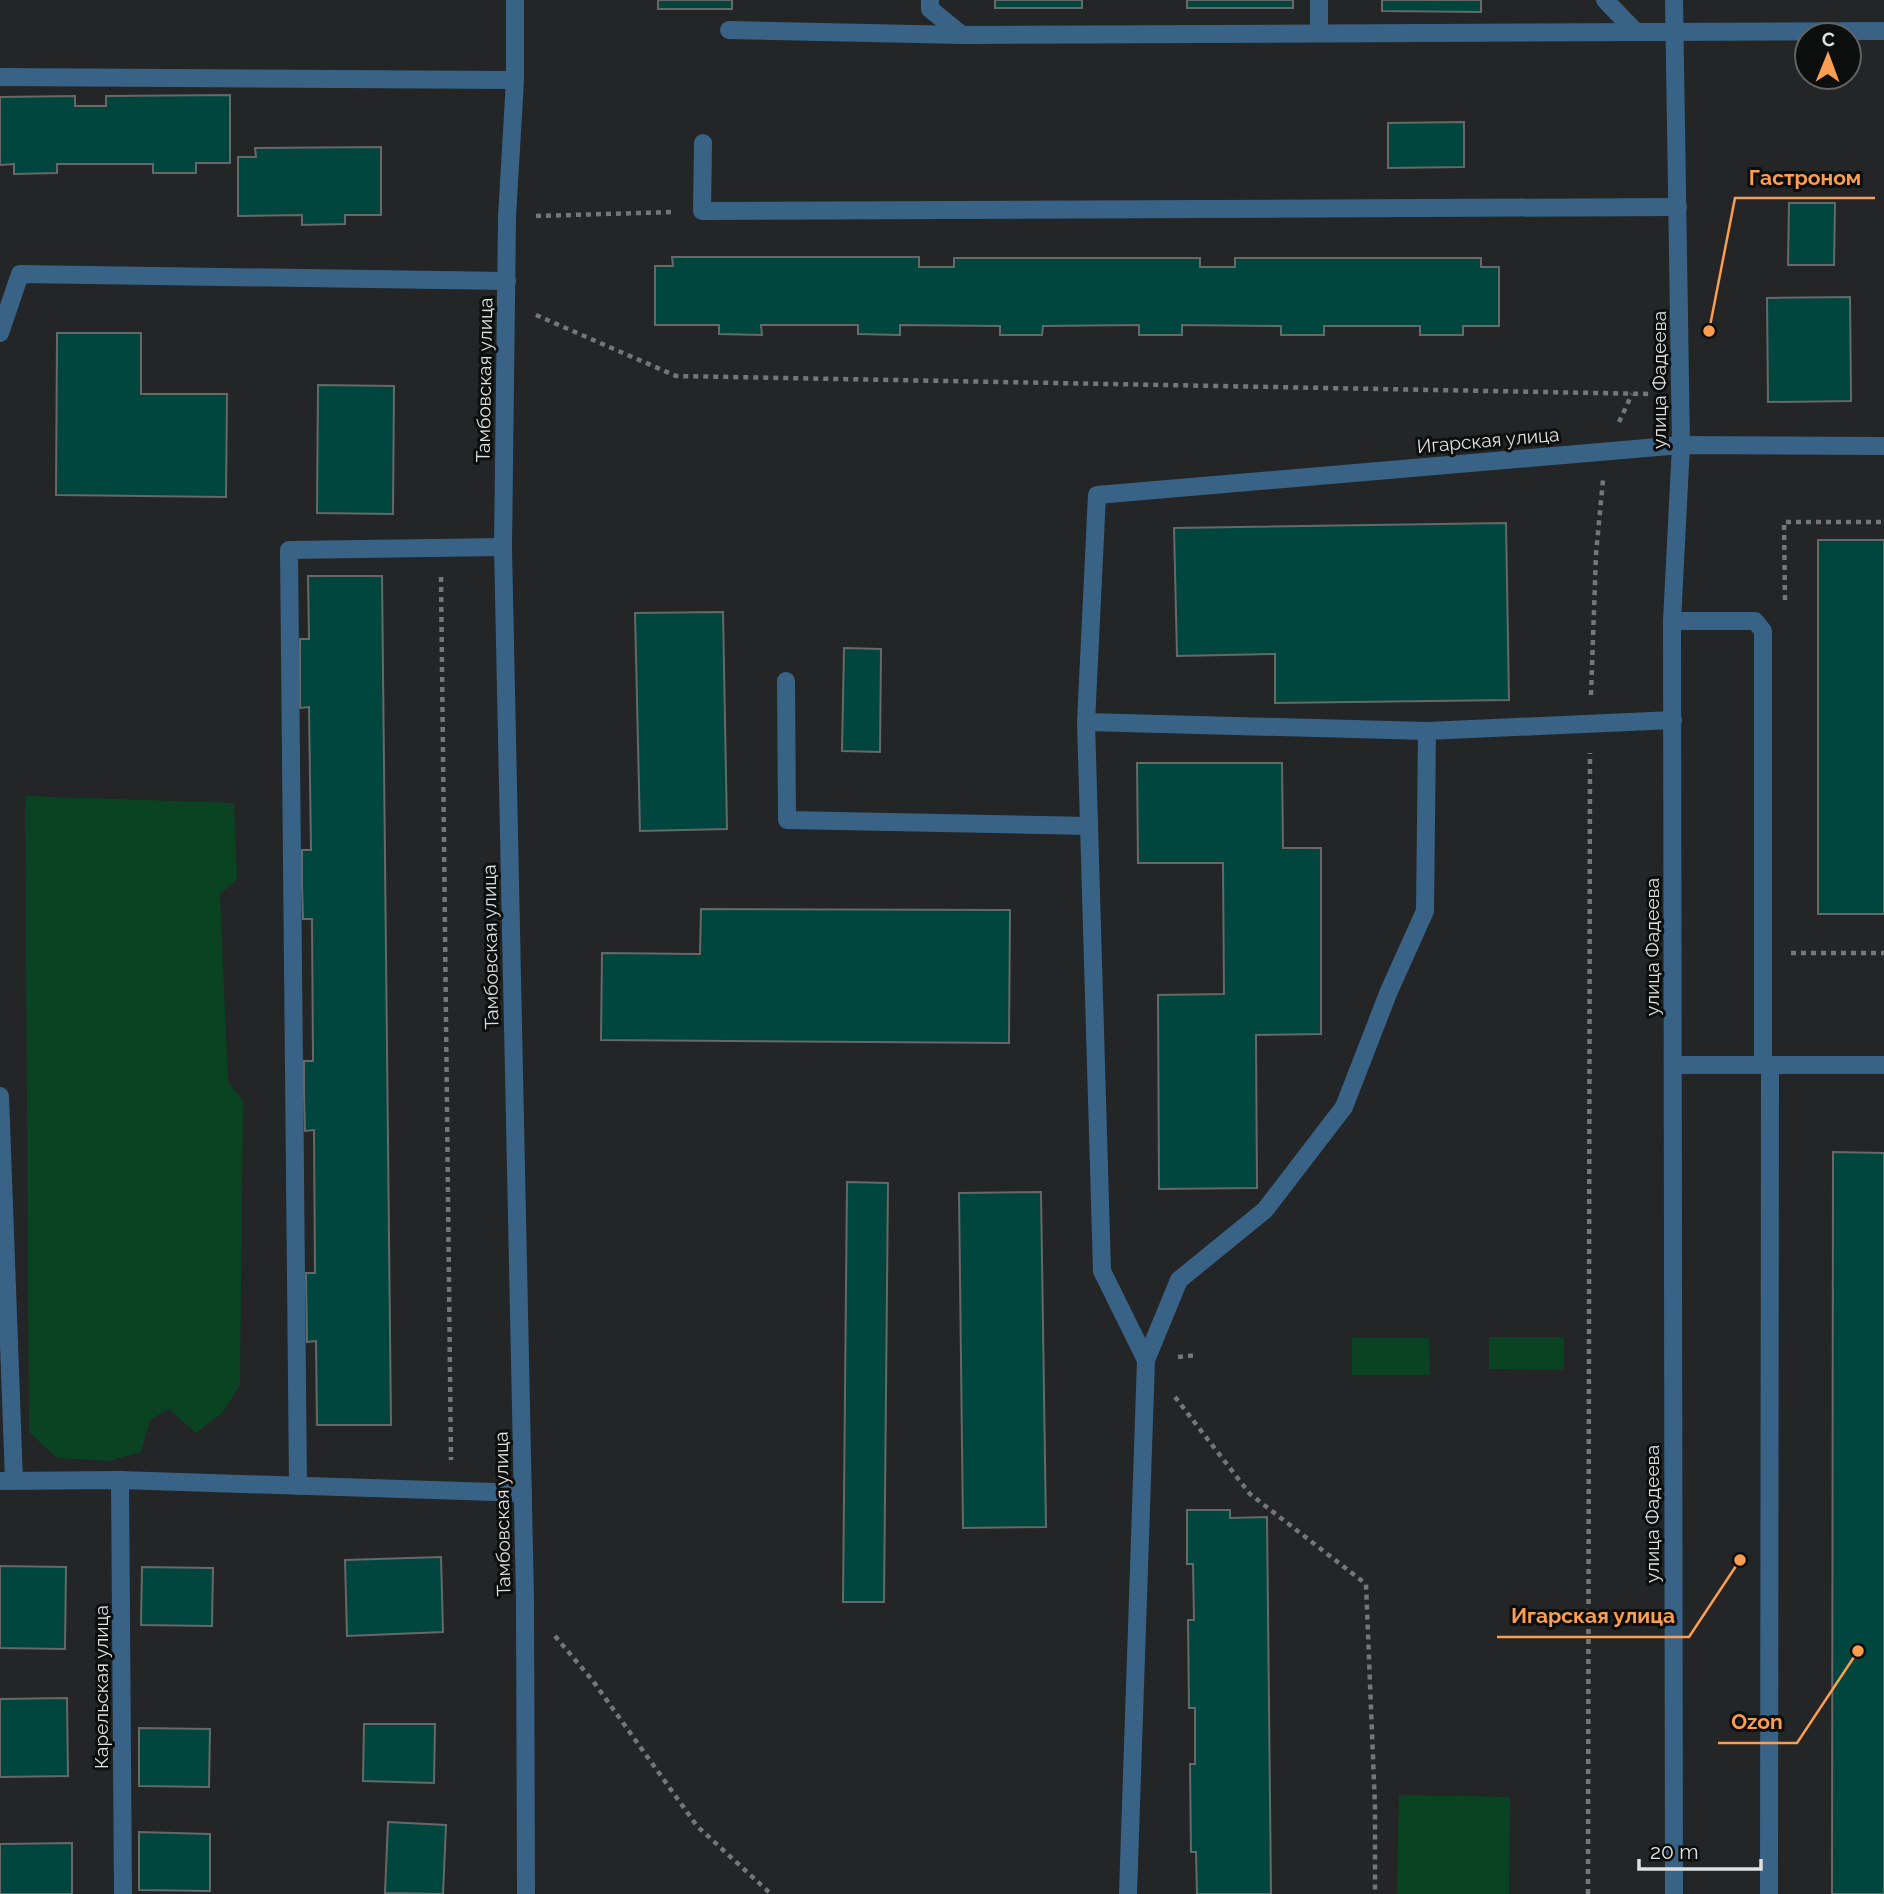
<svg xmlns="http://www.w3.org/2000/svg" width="1884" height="1894" viewBox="0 0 1884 1894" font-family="Raleway,sans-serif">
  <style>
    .green { fill: #0a4321 }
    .building { fill: #00453e; stroke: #656968; stroke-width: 2 }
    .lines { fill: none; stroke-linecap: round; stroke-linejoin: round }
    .path { stroke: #757777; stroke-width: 4.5; stroke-dasharray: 5 5; stroke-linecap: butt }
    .service { stroke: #396386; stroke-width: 18 }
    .minor { stroke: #396386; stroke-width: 18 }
    .tertiary { stroke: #396386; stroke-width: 18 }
    .labels { text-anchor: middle; stroke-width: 6; stroke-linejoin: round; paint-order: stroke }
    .street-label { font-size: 19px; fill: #e0e2e2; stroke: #0d0e0e }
    .leader { fill: none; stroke: #fb9e51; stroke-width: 2.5 }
    .callout-dot { fill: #fb9e51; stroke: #0d0e0e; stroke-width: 2.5 }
    .callout-label { font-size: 21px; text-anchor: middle; font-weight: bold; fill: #fb9e51; stroke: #0d0e0e; stroke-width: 6; stroke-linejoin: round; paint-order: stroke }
  </style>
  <rect width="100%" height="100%" fill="#232526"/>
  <g class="green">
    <polygon points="25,796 234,803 237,879 220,894 228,1082 243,1101 240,1385 222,1413 196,1433 169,1409 150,1420 141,1452 109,1461 57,1458 29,1432"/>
    <polygon points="1489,1337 1564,1337 1564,1370 1489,1369"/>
    <polygon points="1352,1338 1429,1338 1430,1375 1352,1375"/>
    <polygon points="1399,1795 1510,1797 1509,1894 1397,1894"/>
  </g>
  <g class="building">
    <rect x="658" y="0" width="74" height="9"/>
    <rect x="995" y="0" width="87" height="8"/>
    <rect x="1187" y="0" width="106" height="8"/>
    <polygon points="1382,0 1481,0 1481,12 1382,11"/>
    <polygon points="230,95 230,163 196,163 196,173 153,173 153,164 57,164 57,173 14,174 14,164 0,165 0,97 75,96 75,106 106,106 106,96"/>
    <polygon points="1464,122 1464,167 1388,168 1388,123"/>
    <polygon points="381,147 381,215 345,215 345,224 302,225 302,215 238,216 238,157 256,157 255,148"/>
    <polygon points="1789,203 1835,203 1834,265 1788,265"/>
    <polygon points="672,257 919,257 919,267 954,267 954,258 1200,258 1200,267 1235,267 1235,258 1481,258 1481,267 1499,267 1499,326 1463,326 1463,335 1420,335 1420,326 1324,326 1324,335 1281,335 1281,326 1182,325 1182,335 1139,335 1139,325 1043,326 1042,335 1000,335 1000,326 900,325 900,335 858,334 858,325 761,325 762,335 719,334 719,325 655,325 655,266 673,266"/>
    <polygon points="1850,297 1851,401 1768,402 1767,298"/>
    <polygon points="57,333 141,333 141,394 227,394 226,497 56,495"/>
    <polygon points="318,385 394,386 393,514 317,513"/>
    <polygon points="1506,523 1509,700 1275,703 1275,654 1177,656 1174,528"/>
    <rect x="1818" y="540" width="66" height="374"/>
    <polygon points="308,576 382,576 391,1425 317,1425 316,1341 307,1342 306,1273 315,1273 314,1130 305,1131 304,1096 304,1061 313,1061 312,919 303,919 302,884 302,850 311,850 309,707 300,708 300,639 309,639"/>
    <polygon points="723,612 727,829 640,831 635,613"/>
    <polygon points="844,648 881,649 880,752 842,751"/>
    <polygon points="1137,763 1282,763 1283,848 1321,848 1321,1034 1256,1035 1257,1188 1159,1189 1158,995 1224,994 1223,863 1138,863"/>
    <polygon points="701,909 1010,910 1009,1043 601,1040 602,953 700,954"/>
    <polygon points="1833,1152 1884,1153 1884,1894 1832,1894"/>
    <polygon points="847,1182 888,1183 884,1602 843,1602"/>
    <polygon points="1041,1192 1046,1527 963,1528 959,1193"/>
    <polygon points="1187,1510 1230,1510 1230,1518 1267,1517 1271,1894 1197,1894 1196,1852 1191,1852 1190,1764 1195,1764 1195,1708 1189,1708 1188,1620 1194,1620 1193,1564 1187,1564"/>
    <polygon points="441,1557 443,1632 347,1636 345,1560"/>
    <polygon points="0,1566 66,1567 65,1649 0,1648"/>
    <polygon points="142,1567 213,1568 212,1626 141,1625"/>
    <polygon points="67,1698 68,1776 0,1777 0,1699"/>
    <polygon points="364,1724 435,1724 434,1783 363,1781"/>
    <polygon points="139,1728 210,1729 209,1787 139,1786"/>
    <polygon points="388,1822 446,1825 443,1894 385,1893"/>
    <polygon points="139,1832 210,1834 210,1891 139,1890"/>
    <polygon points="72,1843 72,1894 0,1894 0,1844"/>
  </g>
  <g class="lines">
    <g class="path">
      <polyline points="536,216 674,212"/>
      <polyline points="536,315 676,376 1651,394"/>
      <polyline points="1619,422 1632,394"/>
      <polyline points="441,577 451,1460"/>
      <polyline points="1785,600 1784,522 1884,522"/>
      <polyline points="1591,695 1596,554 1603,480"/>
      <polyline points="1791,953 1884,953"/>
      <polyline points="1178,1357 1197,1355"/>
      <polyline points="1175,1397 1250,1494 1366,1584 1375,1807 1375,1894"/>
      <polyline points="555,1636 593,1681 697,1826 771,1894"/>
      <polyline points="1588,1894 1590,753"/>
    </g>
    <g class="service">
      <polyline points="930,0 930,9 962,35 1884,31"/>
      <polyline points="1605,0 1634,30"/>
      <polyline points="729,30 962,35"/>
      <polyline points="1319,33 1319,0"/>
      <polyline points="0,77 515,80"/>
      <polyline points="703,143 702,211 1678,207"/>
      <polyline points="0,333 20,274 507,281"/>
      <polyline points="1672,621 1755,621 1763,631 1763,1065"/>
      <polyline points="786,681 787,820 1089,826"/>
      <polyline points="1086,722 1427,731"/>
      <polyline points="1673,1065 1770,1065"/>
      <polyline points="0,1096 14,1481"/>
      <polyline points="1146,1360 1179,1280 1265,1210 1344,1107 1389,991 1425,911 1427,731 1673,720"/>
      <polyline points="298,1486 289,550 503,547"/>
      <polyline points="1769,1894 1770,1065 1884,1065"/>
    </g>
    <g class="minor">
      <polyline points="515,0 515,80 507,217 503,547 525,1600 526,1894"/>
      <polyline points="120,1480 123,1894"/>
      <polyline points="0,1481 120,1480 523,1493"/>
      <polyline points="1128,1894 1146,1360 1102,1271 1086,722 1097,495 1681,445 1884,446"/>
    </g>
    <polyline class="tertiary" points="1674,1894 1672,621 1681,445 1674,0"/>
  </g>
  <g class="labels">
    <g class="street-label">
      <text transform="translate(484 380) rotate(-89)" y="7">Тамбовская улица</text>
      <text transform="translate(1659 380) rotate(-90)" y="7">улица Фадеева</text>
      <text transform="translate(1488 440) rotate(-5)" y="7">Игарская улица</text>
      <text transform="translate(490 947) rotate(-91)" y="7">Тамбовская улица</text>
      <text transform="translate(1652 947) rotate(-90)" y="7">улица Фадеева</text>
      <text transform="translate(502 1514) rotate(-91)" y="7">Тамбовская улица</text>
      <text transform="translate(1652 1514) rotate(-90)" y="7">улица Фадеева</text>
      <text transform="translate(101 1687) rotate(-90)" y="7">Карельская улица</text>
    </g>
  </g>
  <path class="leader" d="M1709 331L1735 198H1875M1740 1560L1689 1637H1497M1858 1651L1797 1743H1718"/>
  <g class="callout-dot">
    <circle cx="1709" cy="331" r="7"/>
    <circle cx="1740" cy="1560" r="7"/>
    <circle cx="1858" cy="1651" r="7"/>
  </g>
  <g class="callout-label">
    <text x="1805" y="185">Гастроном</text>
    <text x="1593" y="1623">Игарская улица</text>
    <text x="1757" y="1729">Ozon</text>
  </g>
  <g transform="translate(1828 56) rotate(1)"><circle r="33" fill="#0d0e0e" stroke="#616363" stroke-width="2"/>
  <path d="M0-5L12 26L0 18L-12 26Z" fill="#fb9e51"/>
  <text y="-10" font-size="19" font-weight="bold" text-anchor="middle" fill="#e0e2e2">С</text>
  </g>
  <path d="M1639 1859v10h122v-10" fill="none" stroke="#e0e2e2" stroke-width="3.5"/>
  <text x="1650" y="1859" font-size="21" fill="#e0e2e2" stroke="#0d0e0e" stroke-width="5" paint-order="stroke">20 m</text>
</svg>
